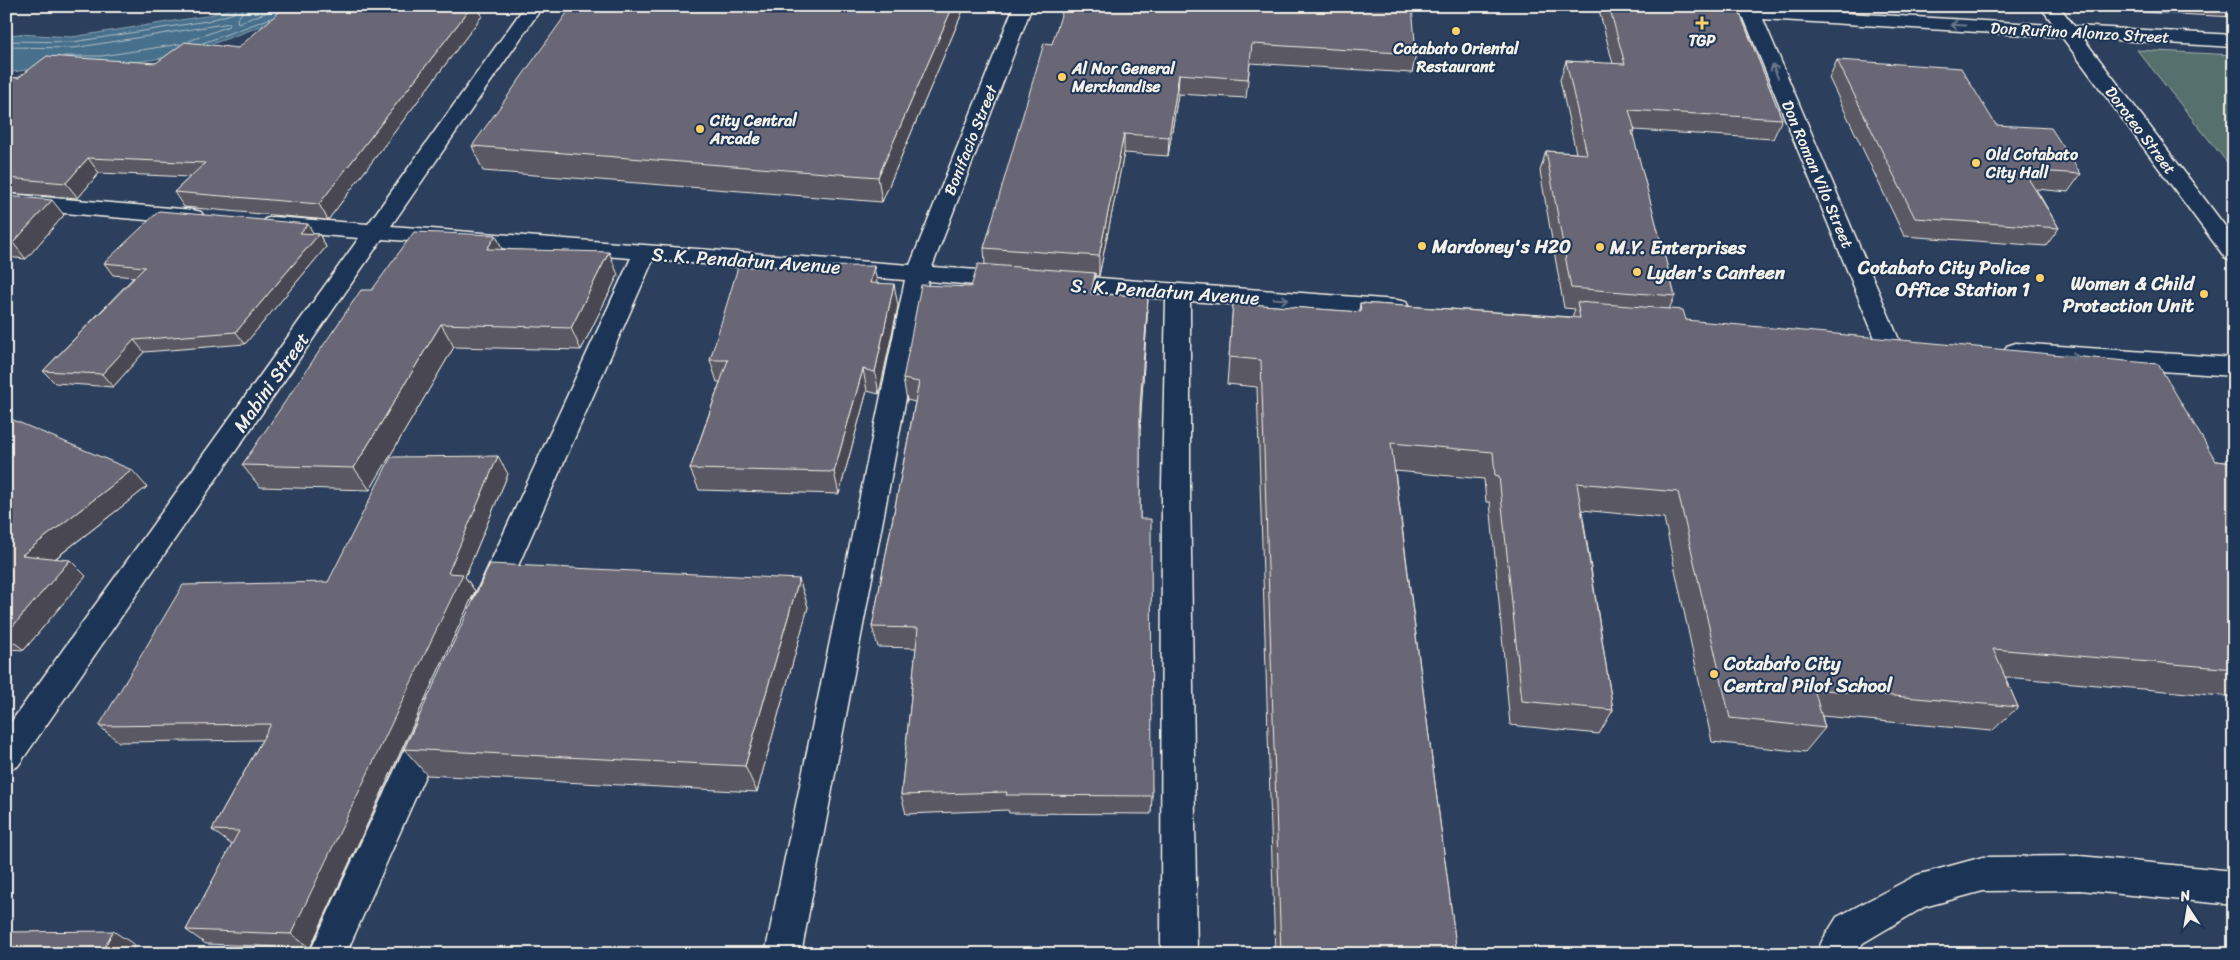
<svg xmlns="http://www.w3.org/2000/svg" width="2240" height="960" viewBox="0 0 2240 960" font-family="Sriracha,sans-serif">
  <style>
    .green { fill: #56706d; stroke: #a5b0aa }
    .water { fill: #46708d; stroke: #8ca4b1 }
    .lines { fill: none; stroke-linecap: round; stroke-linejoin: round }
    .shore { stroke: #aebdc4; stroke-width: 1 }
    .minor-casing { stroke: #f4f1e8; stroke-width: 3 }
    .minor { fill: #1d3557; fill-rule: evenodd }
    .wall { fill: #5a5864; stroke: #f4f1e8 }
    .shaded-wall { fill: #4a4751; stroke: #f4f1e8 }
    .building { fill: #696674; stroke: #f4f1e8 }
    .oneway { stroke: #68778a }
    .poi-dot { fill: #ffd166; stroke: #1d3557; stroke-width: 2 }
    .labels { text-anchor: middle; stroke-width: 4; stroke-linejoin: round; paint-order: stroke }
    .far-street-label { font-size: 16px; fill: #f4f1e8; stroke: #1d3557 }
    .far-poi-label { font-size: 16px; font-weight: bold; fill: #f4f1e8; stroke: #1d3557; text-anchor: start }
    .poi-label { font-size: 19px; font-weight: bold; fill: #f4f1e8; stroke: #1d3557; text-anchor: start }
    .street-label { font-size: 19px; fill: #f4f1e8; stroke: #1d3557 }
  </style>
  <rect width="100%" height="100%" fill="#2c3f5d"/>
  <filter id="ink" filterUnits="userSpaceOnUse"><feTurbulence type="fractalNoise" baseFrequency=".02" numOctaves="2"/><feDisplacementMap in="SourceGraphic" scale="10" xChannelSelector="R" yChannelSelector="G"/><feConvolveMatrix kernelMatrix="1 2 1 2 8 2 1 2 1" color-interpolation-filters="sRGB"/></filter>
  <g filter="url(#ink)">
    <polygon class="green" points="2137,50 2234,55 2234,171"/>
    <polygon class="water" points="239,6 316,6 182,55 103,67 45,67 6,73 6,36 18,34 72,37 206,16"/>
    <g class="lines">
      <g class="shore">
        <polyline points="243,6 242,13 237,19 238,23 284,6"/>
        <polyline points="6,41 73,42 207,21 234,13 237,6"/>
        <polyline points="203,43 271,18"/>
        <polyline points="6,47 73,48 230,23 229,26 189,41"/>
        <polyline points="64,56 102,56 180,44"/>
      </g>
      <defs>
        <g id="minor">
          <polygon points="525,6 543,6 391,226 910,265 1014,6 1032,6 932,267 1010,272 1018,275 1022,280 1018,285 1010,288 928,281 801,954 765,954 905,280 653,260 503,600 499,609 488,612 477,609 473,600 631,258 382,239 18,766 6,771 6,729 359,238 273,231 265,229 262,224 265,219 273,217 368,224"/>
          <polygon points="1617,6 1757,6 1758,8 2054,25 2040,6 2059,6 2074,26 2234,35 2234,47 2083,38 2234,238 2234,261 2226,259 2062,37 1763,19 1900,342 1897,348 1888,350 1879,348 1744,18 1626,11 1620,10"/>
          <polygon points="6,194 193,210 201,212 204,217 201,222 193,224 6,208"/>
          <polygon points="1058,275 1397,300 1406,302 1409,308 1406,314 1397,316 1190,301 1190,486 1197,954 1161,954 1162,486 1166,299 1050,288 1046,283 1050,278"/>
          <polygon points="2016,343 2234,358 2234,376 2016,361 2007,358 2003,352 2007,346"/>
          <polygon points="431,712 442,716 447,726 346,954 309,954 420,716"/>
          <polygon points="2080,856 2234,871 2234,905 2080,890 1983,891 1924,907 1863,943 1856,954 1817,954 1822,941 1837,917 1917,875 1983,857"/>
        </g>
      </defs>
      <use href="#minor" class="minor-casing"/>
      <use href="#minor" class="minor"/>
    </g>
    <g class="wall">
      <polygon points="339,6 478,6 482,16 328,220 184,207 174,192 190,177 99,173 78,198 6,193 6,77 18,78 156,63 238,48"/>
      <polygon points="965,6 882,202 483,171 472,146"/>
      <polygon points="1598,6 1737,6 1782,119 1773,139 1635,130 1633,137 1675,296 1669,309 1686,320 2216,461 2234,463 2234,697 2005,677 2018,707 1992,731 1822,716 1825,728 1805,752 1712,742 1664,518 1582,510 1613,710 1599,734 1510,725 1490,502 1486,502 1484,479 1395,471 1457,954 1275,954 1257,387 1227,384 1233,303 1359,312 1360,303 1572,317 1575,309 1564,308 1540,171 1546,151 1576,153 1560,80 1566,61 1613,64"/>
      <polygon points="2061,6 2234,6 2234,17 2063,8"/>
      <polygon points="1066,9 1416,54 1412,73 1250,63 1246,98 1178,94 1168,156 1124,153 1099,276 1095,276 1096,294 1148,296 1147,318 1140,423 1140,519 1152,796 1151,814 1009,813 1008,810 906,814 901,795 916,648 878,647 872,627 915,402 907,400 903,379 971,287 985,265 984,248 1052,44"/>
      <polygon points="1837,60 1996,125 2081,174 2068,192 2036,189 2059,228 2046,246 1904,236 1829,78"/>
      <polygon points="6,196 64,215 26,259 6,257"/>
      <polygon points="314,234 319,234 326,247 245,344 144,352 113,387 55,383 43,371 134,277 113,275 104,263"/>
      <polygon points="502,249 618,275 581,350 454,347 370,490 260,487 242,465 372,290"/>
      <polygon points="877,283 898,306 879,394 867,391 839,494 699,490 690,469 720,382 717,382 710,360"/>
      <polygon points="6,417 147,487 55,559 86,576 24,650 6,649"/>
      <polygon points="508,474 465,577 475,591 310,948 206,944 186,930 232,845 212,830 262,740 119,742 99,726 328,582"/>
      <polygon points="799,579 808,607 757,792 427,775 404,749"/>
    </g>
    <g class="shaded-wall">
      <polygon points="472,6 478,6 482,16 328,220 319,204"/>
      <polygon points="953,6 965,6 882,202 878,177"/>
      <polygon points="1179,74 1178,94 1168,156 1169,137"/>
      <polygon points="1124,134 1124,153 1099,276 1099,256"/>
      <polygon points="88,158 99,173 78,198 66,183"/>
      <polygon points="52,200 64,215 26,259 13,243"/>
      <polygon points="308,224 315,236 300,233"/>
      <polygon points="319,234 326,247 245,344 236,332"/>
      <polygon points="496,235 506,258 487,249"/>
      <polygon points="609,252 618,275 581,350 571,328"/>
      <polygon points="874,266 878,288 870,283"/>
      <polygon points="1095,273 1096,295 1091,294"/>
      <polygon points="894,284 898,306 879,394 875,372"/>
      <polygon points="1148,296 1147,318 1140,429 1140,407"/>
      <polygon points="441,324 454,347 370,490 354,468"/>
      <polygon points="134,340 144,352 113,387 102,374"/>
      <polygon points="863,369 867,391 839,494 834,472"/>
      <polygon points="498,456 508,474 465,577 475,591 310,948 291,934"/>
      <polygon points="132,470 147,487 39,571 22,555"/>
      <polygon points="70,560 86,576 24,650 6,636 6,634"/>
      <polygon points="799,579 808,607 757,792 745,766"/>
      <polygon points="113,931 135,945 131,954 101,954"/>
    </g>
    <g class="building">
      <polygon points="286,6 472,6 319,204 174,192 205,163 88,158 66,183 6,178 6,77 18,78 47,56 156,63 185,42 238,48"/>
      <polygon points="572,6 953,6 878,177 472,146"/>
      <polygon points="1067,6 1412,6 1416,54 1252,44 1248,79 1179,74 1169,137 1124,134 1099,256 984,248 1044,43 1052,44 1063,9 1066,9"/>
      <polygon points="1609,6 1737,6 1782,119 1629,110 1635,131 1632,131 1675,296 1571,288 1546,151 1587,154 1566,61 1625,64"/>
      <polygon points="1837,60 1961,68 1996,125 2051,128 2081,174 2023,170 2059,228 1915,218"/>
      <polygon points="6,196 52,200 13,243 6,243"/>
      <polygon points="159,211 308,224 300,233 319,234 236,332 134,340 102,374 43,371 145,267 104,263"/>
      <polygon points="414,232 496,235 487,249 609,252 571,328 441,324 354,468 242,465 361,290 372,290"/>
      <polygon points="978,264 1095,273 1091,294 1148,296 1140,407 1140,519 1151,519 1152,796 1006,795 1007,792 901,795 918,628 872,627 919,382 903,379 921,285 971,287"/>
      <polygon points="874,266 870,283 894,284 875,372 863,369 834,472 690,469 728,360 710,360 738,267"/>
      <polygon points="1577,302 1683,310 1686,320 2158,364 2216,461 2234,463 2234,669 1993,649 2018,707 1814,689 1825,728 1730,718 1678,492 1577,483 1613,710 1522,701 1499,476 1495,475 1493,452 1391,443 1457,954 1281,954 1261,360 1229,357 1233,303 1361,312 1360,303 1580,318"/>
      <polygon points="6,417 132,470 22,555 70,560 6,634"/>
      <polygon points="498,456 448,573 463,574 291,934 186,930 239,831 212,830 271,724 99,726 183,585 328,582 391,457"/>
      <polygon points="490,564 799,579 745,766 404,749"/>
      <polygon points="113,931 101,954 6,954 6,932"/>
    </g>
    <defs><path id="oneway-shaft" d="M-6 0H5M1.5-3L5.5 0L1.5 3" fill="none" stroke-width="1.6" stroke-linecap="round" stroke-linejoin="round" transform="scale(1.25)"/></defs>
    <g class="oneway">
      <use href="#oneway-shaft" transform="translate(1958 25) rotate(-177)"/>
      <use href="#oneway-shaft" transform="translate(1775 71) rotate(-113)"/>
      <use href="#oneway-shaft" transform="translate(1281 299) rotate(4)"/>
      <use href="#oneway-shaft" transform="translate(2071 356) rotate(4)"/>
    </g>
  </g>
  <g class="poi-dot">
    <path d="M1699.5 15.5h5v5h5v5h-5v5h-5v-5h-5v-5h5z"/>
    <circle cx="1456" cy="31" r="5"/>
    <circle cx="1062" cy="77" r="5"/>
    <circle cx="700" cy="129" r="5"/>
    <circle cx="1976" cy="163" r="5"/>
    <circle cx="1422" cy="246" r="5"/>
    <circle cx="1600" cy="247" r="5"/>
    <circle cx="1637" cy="272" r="5"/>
    <circle cx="2040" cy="278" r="5"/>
    <circle cx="2204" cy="294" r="5"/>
    <circle cx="1714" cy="674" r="5"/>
  </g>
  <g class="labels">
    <g class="far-street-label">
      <text transform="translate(2080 32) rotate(3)" y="6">Don Rufino Alonzo Street</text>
      <text transform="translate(2141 130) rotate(53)" y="6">Doroteo Street</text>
      <text transform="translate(970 140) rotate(-68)" y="6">Bonifacio Street</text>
      <text transform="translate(1818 174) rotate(67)" y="6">Don Roman Vilo Street</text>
    </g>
    <g class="far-poi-label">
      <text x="1702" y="46" text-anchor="middle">TGP</text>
      <text x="1456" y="54" text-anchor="middle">Cotabato Oriental<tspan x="1456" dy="18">Restaurant</tspan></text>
      <text x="1072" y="74">Al Nor General<tspan x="1072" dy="18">Merchandise</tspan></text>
      <text x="710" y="126">City Central<tspan x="710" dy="18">Arcade</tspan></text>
      <text x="1986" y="160">Old Cotabato<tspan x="1986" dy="18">City Hall</tspan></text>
    </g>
    <g class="poi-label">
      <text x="1432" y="253">Mardoney's H20</text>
      <text x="1610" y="254">M.Y. Enterprises</text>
      <text x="2030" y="274" text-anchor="end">Cotabato City Police<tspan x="2030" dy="22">Office Station 1</tspan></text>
      <text x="1647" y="279">Lyden's Canteen</text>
      <text x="2194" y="290" text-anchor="end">Women &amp; Child<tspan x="2194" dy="22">Protection Unit</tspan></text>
      <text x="1724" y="670">Cotabato City<tspan x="1724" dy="22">Central Pilot School</tspan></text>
    </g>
    <g class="street-label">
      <text transform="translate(746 260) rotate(4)" y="7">S. K. Pendatun Avenue</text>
      <text transform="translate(1165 291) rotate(4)" y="7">S. K. Pendatun Avenue</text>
      <text transform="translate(271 382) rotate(-55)" y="7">Mabini Street</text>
    </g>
  </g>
  <rect width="2240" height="960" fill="none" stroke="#1d3557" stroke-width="25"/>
  <rect x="12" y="12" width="2215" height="935" fill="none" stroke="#f4f1e8" stroke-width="2" filter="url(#ink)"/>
  <g transform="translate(2188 908) rotate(348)" stroke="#1d3557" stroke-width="4" paint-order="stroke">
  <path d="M0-4L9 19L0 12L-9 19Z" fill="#f4f1e8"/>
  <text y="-8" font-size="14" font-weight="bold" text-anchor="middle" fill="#f4f1e8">N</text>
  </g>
</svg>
